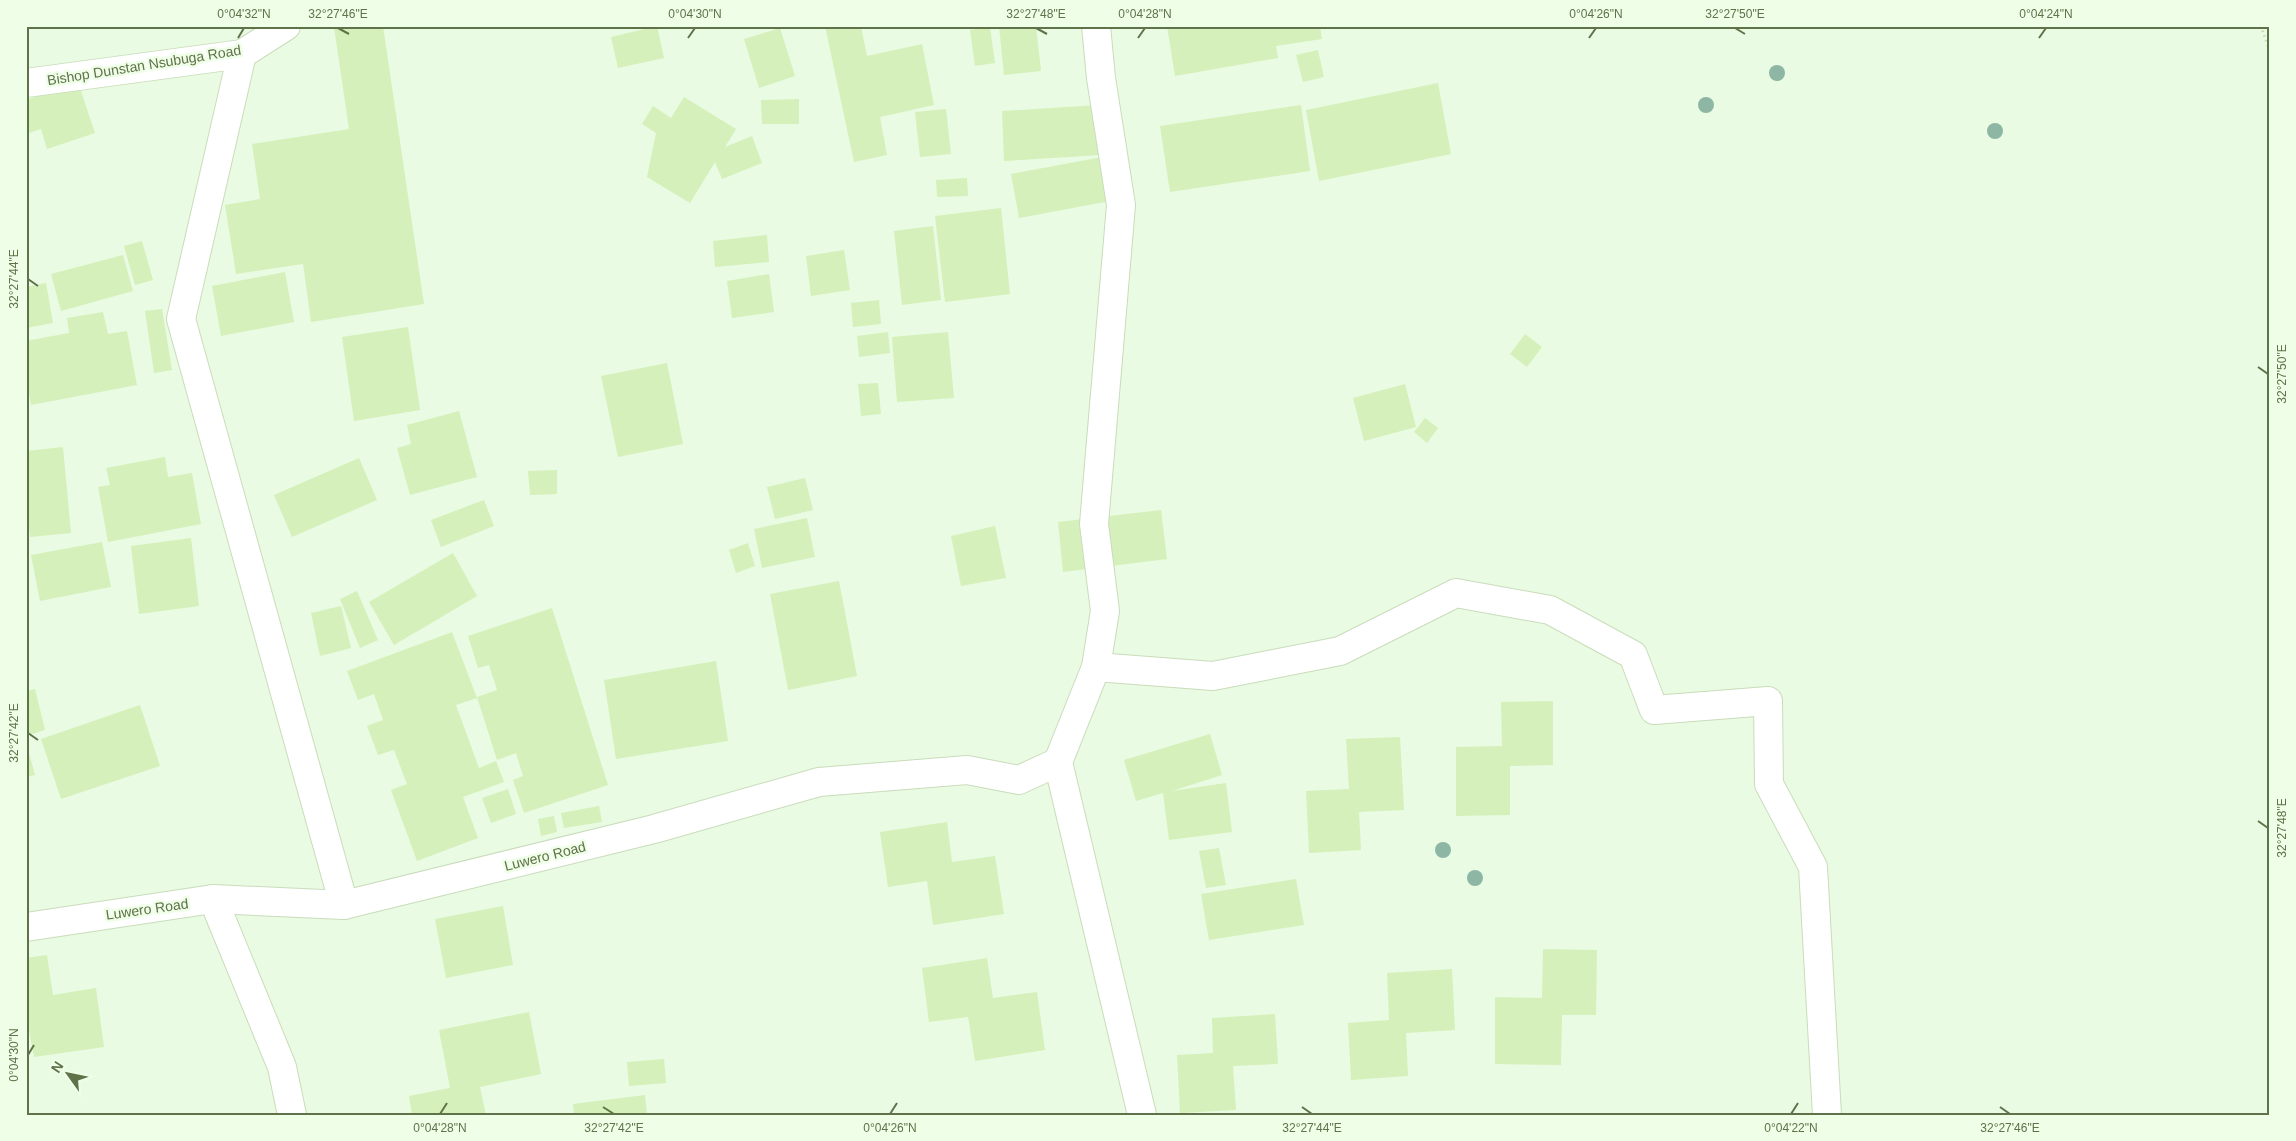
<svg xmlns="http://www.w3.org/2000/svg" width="2296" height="1141" viewBox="0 0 2296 1141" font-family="Arial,sans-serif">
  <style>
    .building { fill: #d5f0ba }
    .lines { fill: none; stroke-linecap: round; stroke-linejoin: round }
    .minor-casing { stroke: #c9dcbb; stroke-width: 30 }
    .path { stroke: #bad49e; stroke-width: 3; stroke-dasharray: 1 4; stroke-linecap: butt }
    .minor { stroke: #fff; stroke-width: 28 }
    .tree { fill: #8eb6a4 }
    .ticks { fill: none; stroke: #5f7249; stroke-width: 2 }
    .labels { text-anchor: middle; stroke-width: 5; stroke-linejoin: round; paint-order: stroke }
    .street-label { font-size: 14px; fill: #5f7249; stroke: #eefee7 }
    .neatline { fill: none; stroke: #5f7249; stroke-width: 2 }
    .ticks-label { font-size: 12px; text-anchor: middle; fill: #5f7249 }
  </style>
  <rect width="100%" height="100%" fill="#e9fbe2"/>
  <g class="building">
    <polygon points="383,26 424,304 311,322 303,264 236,274 225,205 260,199 252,144 349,129 334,27"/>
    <polygon points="657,26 664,58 618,68 611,37"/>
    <polygon points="825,26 861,26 867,56 922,44 934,105 880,117 887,155 854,162"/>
    <polygon points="999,26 1036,26 1041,71 1004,75"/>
    <polygon points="1167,26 1320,26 1322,39 1276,46 1278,58 1175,76"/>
    <polygon points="990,27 995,63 975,66 970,30"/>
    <polygon points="780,28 795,76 759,88 744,39"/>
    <polygon points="1318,50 1324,77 1303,82 1296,55"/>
    <polygon points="78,82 95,133 47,149 41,129 26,134 26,100"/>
    <polygon points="1438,83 1451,154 1319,181 1306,110"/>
    <polygon points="684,97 736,129 725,147 752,136 762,163 722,179 715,162 690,203 647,177 656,133 642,124 653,106 671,118"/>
    <polygon points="799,99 799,124 762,124 761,100"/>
    <polygon points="1098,105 1101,155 1004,161 1002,111"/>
    <polygon points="1301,105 1310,171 1170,192 1160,126"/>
    <polygon points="946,109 951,154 920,157 915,112"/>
    <polygon points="1102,157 1110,201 1019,218 1011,174"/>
    <polygon points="967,178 968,196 937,197 936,180"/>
    <polygon points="1001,208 1010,294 945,302 935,216"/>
    <polygon points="933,226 941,300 902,305 894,231"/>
    <polygon points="767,235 769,262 715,267 713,241"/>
    <polygon points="142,241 153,280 135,285 124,246"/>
    <polygon points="844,250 850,290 811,296 806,256"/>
    <polygon points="123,255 133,291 61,311 51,274"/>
    <polygon points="285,272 294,322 221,336 212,286"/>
    <polygon points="769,274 774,312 732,318 727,281"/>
    <polygon points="46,283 53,323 26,328 26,287"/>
    <polygon points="879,300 881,324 853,327 851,303"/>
    <polygon points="162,309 172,370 154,373 145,311"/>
    <polygon points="103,312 108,334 127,331 137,385 31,405 26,377 26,341 69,333 67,318"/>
    <polygon points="408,327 420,410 354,421 342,337"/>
    <polygon points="888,332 890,353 859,357 857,336"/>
    <polygon points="948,332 954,398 897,402 892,337"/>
    <polygon points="1525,334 1542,347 1527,367 1510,354"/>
    <polygon points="667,363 683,444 618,457 601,376"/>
    <polygon points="878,383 881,414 861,416 858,384"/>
    <polygon points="1405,384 1416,427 1364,441 1353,398"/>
    <polygon points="459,411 477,477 410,495 397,448 411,444 407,425"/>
    <polygon points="1425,418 1438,428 1427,443 1414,432"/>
    <polygon points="63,447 71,533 30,537 26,498 26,451"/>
    <polygon points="165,457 168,477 192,473 201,524 108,542 98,487 110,485 106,468"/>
    <polygon points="359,458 377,500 292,537 274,495"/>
    <polygon points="557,470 557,494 530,495 528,471"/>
    <polygon points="805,478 813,510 775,519 767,487"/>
    <polygon points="484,500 494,526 441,547 431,520"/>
    <polygon points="1161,510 1167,559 1063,572 1058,522"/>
    <polygon points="807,518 815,557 762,568 754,529"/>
    <polygon points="995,526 1006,578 961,586 951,536"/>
    <polygon points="191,538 199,606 139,614 131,546"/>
    <polygon points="102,542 111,587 40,601 31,555"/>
    <polygon points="748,543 755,566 736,573 729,550"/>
    <polygon points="453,553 477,596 394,645 369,602"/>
    <polygon points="839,581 857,676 788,690 770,594"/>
    <polygon points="357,591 378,640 360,648 340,599"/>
    <polygon points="341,606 351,648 320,656 311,613"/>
    <polygon points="552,608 608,785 524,813 513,780 523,776 516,753 497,760 477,697 497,690 489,665 478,668 468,636"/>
    <polygon points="452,632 477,698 456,705 479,768 496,761 504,782 463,797 478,838 417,861 391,790 407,784 394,750 378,755 367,726 383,720 374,694 358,700 347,671"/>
    <polygon points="716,661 728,741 616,759 604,680"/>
    <polygon points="35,689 45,730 26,736 26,691"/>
    <polygon points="1553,701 1553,765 1510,766 1510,815 1456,816 1456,747 1502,746 1501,702"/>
    <polygon points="140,705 160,766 61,799 41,739"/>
    <polygon points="1210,734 1222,775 1172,791 1226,783 1232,832 1169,840 1163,793 1136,801 1124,760"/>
    <polygon points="1400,737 1404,810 1359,812 1361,850 1309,853 1306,791 1349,789 1346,739"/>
    <polygon points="26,742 35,775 26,777"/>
    <polygon points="508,789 516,814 491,823 482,798"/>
    <polygon points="599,806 602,822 564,828 561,813"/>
    <polygon points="554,816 557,832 541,836 538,819"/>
    <polygon points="947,822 952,862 995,856 1004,914 933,925 927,881 888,887 880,832"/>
    <polygon points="1219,848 1226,885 1206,888 1199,851"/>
    <polygon points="1296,879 1304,925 1209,940 1201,894"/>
    <polygon points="503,906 513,965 446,978 435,919"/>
    <polygon points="1543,949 1597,950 1596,1015 1562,1015 1561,1065 1495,1064 1495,997 1542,998"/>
    <polygon points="47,955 53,995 96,988 104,1047 34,1057 26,1014 26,958"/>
    <polygon points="987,958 993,998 1037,992 1045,1050 975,1061 968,1017 929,1022 922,968"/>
    <polygon points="1452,969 1455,1030 1406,1033 1408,1076 1351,1080 1348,1023 1389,1020 1387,973"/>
    <polygon points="529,1012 541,1074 480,1087 486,1115 412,1115 409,1096 450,1088 439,1030"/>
    <polygon points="1275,1014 1278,1064 1233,1066 1236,1110 1180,1113 1177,1055 1213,1053 1212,1018"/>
    <polygon points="664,1059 666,1083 629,1086 627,1062"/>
    <polygon points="645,1095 647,1115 574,1115 573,1104"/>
  </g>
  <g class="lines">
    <defs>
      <g id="minor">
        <polyline points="1096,26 1101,78 1121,205 1094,524 1105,611 1096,667 1058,762 1142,1115"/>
        <polyline points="242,54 181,319 344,905"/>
        <polyline points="26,83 242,54 286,26"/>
        <polyline points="1096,667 1213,676 1340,651 1456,593 1550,610 1633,655 1654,710 1768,701 1769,784 1813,867 1827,1115"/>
        <polyline points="213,899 282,1067 292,1115"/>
        <polyline points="26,927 213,899 344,905 654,829 819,782 967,770 1019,780 1058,762"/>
      </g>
    </defs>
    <use href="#minor" class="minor-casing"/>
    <polyline class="path" points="2261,26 2270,52"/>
    <use href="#minor" class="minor"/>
  </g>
  <g class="tree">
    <circle cx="1777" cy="73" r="8"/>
    <circle cx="1706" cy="105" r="8"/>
    <circle cx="1995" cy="131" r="8"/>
    <circle cx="1443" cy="850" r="8"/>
    <circle cx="1475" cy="878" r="8"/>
  </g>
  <path class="ticks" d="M338,28L349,34M1036,28L1047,34M1735,28L1745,34M238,38L244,28M688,38L695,28M1138,38L1145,28M1589,38L1596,28M2039,38L2046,28M28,279L38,286M2258,367L2268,374M28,733L38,740M2258,821L2268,828M28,1055L34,1045M603,1107L614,1114M1302,1107L1312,1114M2000,1107L2010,1114M440,1114L447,1103M890,1114L897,1103M1791,1114L1798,1103"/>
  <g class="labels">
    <g class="street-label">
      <text transform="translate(144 65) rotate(-9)" y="5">Bishop Dunstan Nsubuga Road</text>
      <text transform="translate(545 856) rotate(-14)" y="5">Luwero Road</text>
      <text transform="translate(147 909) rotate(-8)" y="5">Luwero Road</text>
    </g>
  </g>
  <rect width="2296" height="1141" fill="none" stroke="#eefee7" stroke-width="55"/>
  <g transform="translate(68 1074) rotate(303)" stroke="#eefee7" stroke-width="4" paint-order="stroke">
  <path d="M0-4L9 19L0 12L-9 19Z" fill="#5f7249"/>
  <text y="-8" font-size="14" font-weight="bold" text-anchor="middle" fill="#5f7249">N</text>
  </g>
  <rect x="28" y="28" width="2240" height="1086" class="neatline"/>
  <g class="ticks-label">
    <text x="244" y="18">0°04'32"N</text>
    <text x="338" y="18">32°27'46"E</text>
    <text x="695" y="18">0°04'30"N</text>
    <text x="1036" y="18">32°27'48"E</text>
    <text x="1145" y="18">0°04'28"N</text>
    <text x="1596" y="18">0°04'26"N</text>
    <text x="1735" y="18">32°27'50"E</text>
    <text x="2046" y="18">0°04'24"N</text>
    <text transform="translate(14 279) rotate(-90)" y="4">32°27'44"E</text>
    <text transform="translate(2282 374) rotate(-90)" y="4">32°27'50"E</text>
    <text transform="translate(14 733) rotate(-90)" y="4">32°27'42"E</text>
    <text transform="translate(2282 828) rotate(-90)" y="4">32°27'48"E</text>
    <text transform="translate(14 1055) rotate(-90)" y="4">0°04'30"N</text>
    <text x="440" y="1132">0°04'28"N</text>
    <text x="614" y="1132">32°27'42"E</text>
    <text x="890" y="1132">0°04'26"N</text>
    <text x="1312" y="1132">32°27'44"E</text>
    <text x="1791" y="1132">0°04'22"N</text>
    <text x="2010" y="1132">32°27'46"E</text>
  </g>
</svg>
